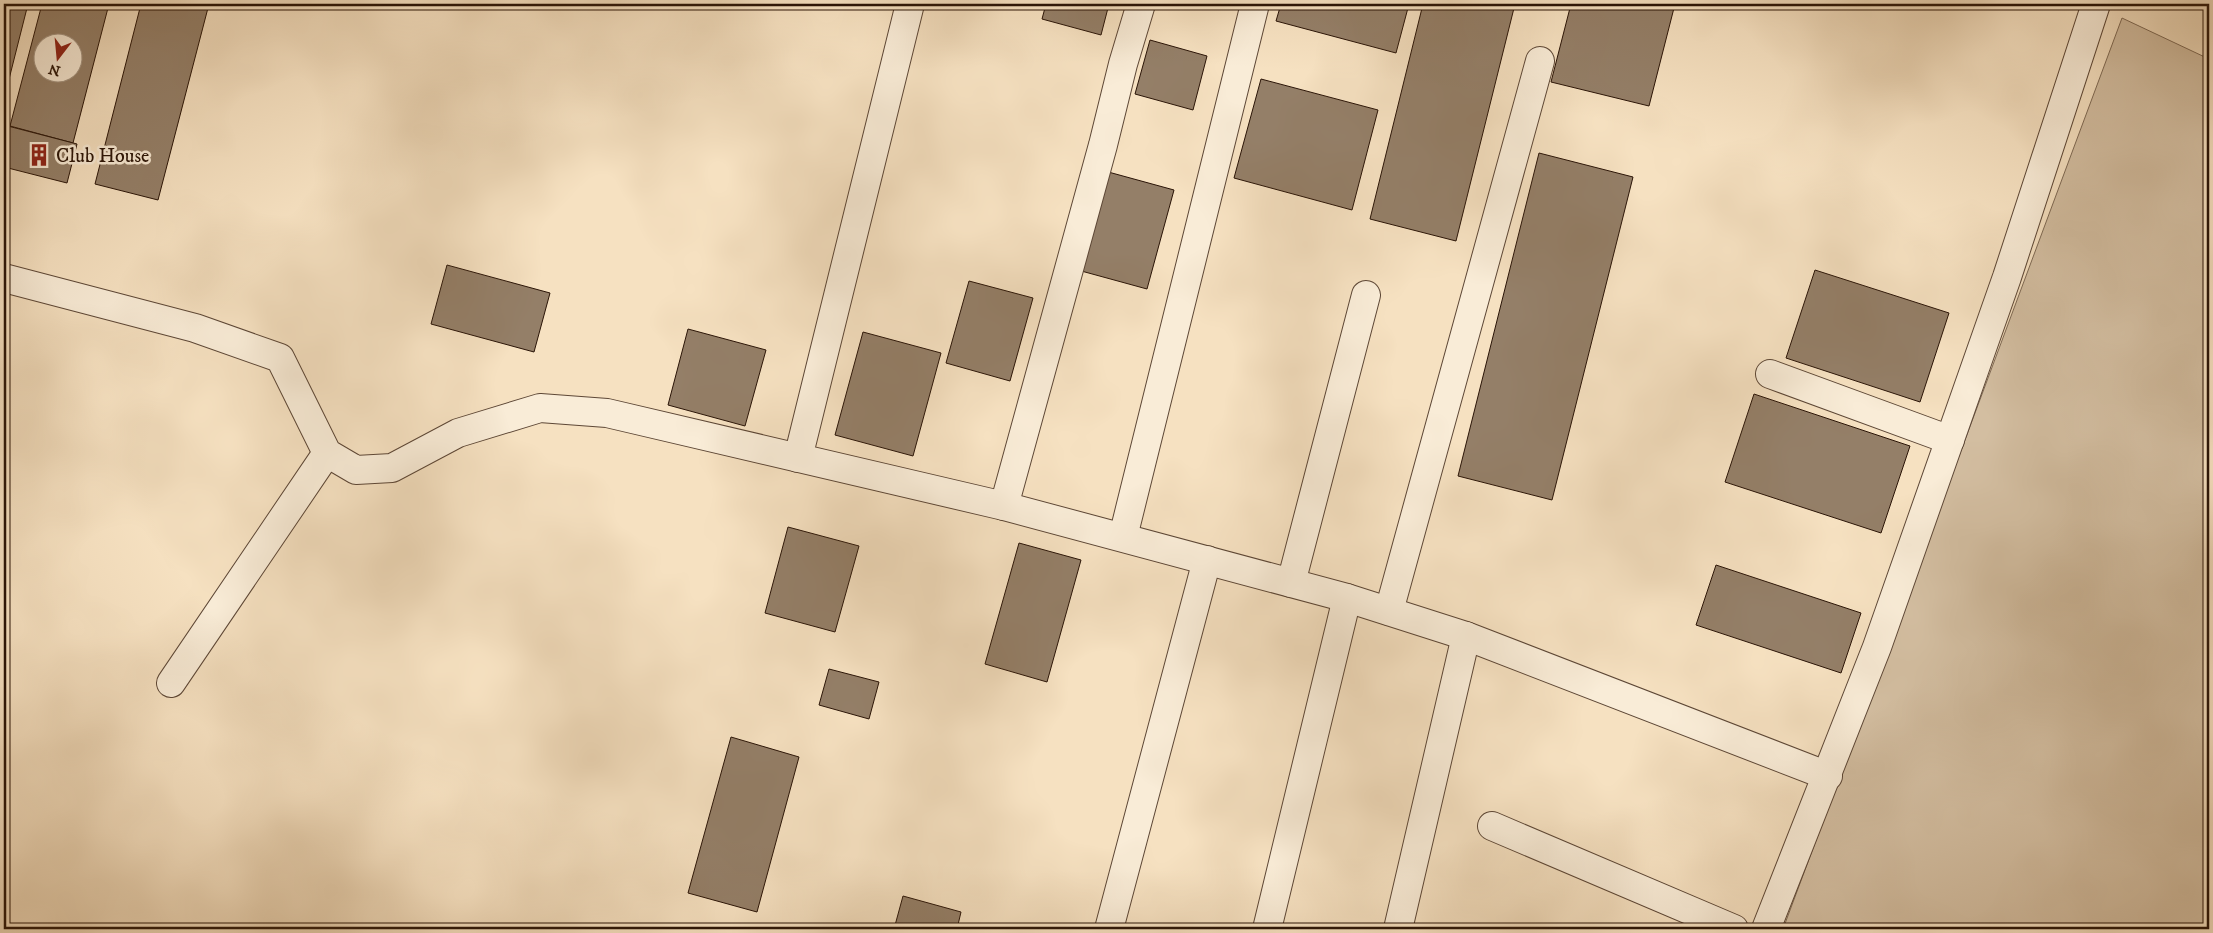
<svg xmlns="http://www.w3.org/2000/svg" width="2213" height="933" viewBox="0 0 2213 933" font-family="'IM FELL DW Pica',serif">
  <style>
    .green { fill: #d3bea1; stroke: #7e6954 }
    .building { fill: #947f68; stroke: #2a1407; fill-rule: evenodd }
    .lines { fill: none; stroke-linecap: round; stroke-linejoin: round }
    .minor-casing { stroke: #5d4736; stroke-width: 30 }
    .minor { stroke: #f9ecd7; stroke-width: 28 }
    .labels { text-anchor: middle; stroke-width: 5; stroke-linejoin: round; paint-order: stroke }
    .poi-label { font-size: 20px; fill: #2a1407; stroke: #f9ecd7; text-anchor: start }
  </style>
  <rect width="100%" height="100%" fill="#f6e1c1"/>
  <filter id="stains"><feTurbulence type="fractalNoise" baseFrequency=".004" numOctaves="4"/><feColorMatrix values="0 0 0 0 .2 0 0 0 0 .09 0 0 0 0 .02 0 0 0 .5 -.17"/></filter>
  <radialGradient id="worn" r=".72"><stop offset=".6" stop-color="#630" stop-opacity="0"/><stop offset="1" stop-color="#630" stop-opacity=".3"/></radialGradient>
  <polygon class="green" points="2122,18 2209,59 2209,929 1783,929"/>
  <g class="building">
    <polygon points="4,4 28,4 4,99"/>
    <path d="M42,4H109L73,143L10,126ZM42,42H72V72H42Z"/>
    <polygon points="141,4 209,4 158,200 95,184"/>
    <polygon points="1046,4 1109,4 1101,35 1042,19"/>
    <polygon points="1281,4 1409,4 1396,53 1276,21"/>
    <polygon points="1423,4 1515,4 1456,241 1370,219"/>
    <polygon points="1571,4 1675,4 1649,106 1551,82"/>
    <polygon points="1150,40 1207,56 1193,110 1135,94"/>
    <polygon points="1261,79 1378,110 1352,210 1234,178"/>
    <polygon points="4,125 77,144 67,183 4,167"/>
    <polygon points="1539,153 1633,177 1552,500 1458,476"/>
    <polygon points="1101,170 1174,190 1147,289 1074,269"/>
    <polygon points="447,265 550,293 534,352 431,324"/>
    <polygon points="1815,270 1949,313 1920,402 1786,358"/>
    <polygon points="969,281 1033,298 1010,381 946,363"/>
    <polygon points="688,329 766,350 745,426 668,405"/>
    <polygon points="863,332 941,353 913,456 835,435"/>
    <polygon points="1754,394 1910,446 1881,533 1725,482"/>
    <polygon points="788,527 859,546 835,632 765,613"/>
    <polygon points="1019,543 1081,560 1047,682 985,664"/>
    <polygon points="1716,565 1861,613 1841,673 1696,625"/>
    <polygon points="829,669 879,682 869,719 819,705"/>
    <polygon points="731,737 799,757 757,912 688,893"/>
    <polygon points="903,896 961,912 957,929 894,929"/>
  </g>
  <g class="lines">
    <defs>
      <g id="minor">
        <polyline points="4,278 195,328 280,358 327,453 356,470 392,468 458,433 540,408 607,413 1004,506 1347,598 1466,636 1828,776"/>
        <polyline points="1770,374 1950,440"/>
        <polyline points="798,458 910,4"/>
        <polyline points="1004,506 1103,145 1123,64 1141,4"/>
        <polyline points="1123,537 1255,4"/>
        <polyline points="1291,583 1366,295"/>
        <polyline points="1389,611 1540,61"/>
        <polyline points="171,683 327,453"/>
        <polyline points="1492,826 1734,929"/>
        <polyline points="1109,929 1207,560"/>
        <polyline points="1267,929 1347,598"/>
        <polyline points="1398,929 1466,636"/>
        <polyline points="1766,929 1877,647 2007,277 2096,4"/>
      </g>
    </defs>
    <use href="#minor" class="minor-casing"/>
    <use href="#minor" class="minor"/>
  </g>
  <defs>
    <symbol id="building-bare" viewBox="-9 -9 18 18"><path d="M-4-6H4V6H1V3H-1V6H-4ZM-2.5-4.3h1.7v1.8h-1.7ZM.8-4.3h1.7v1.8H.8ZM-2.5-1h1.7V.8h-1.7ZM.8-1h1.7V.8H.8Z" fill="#8f2418" stroke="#f9ecd7" stroke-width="2.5" paint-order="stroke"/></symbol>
  </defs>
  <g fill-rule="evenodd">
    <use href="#building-bare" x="23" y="139" width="32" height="32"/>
  </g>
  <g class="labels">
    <g class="poi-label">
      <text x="56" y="162">Club House</text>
    </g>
  </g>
  <rect width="2213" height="933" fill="none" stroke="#f6e1c1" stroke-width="20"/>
  <rect x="5" y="5" width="2203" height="923" fill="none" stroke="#2a1407" stroke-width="2.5"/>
  <rect x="10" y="10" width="2193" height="913" fill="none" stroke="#2a1407"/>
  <g transform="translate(58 58) rotate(196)"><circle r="24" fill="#f9ecd7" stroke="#a69684"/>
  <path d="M0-4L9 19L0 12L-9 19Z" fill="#8f2418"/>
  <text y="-8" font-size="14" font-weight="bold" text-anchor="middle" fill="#2a1407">N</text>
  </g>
  <rect width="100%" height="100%" filter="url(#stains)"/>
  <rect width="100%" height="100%" fill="url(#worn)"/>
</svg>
